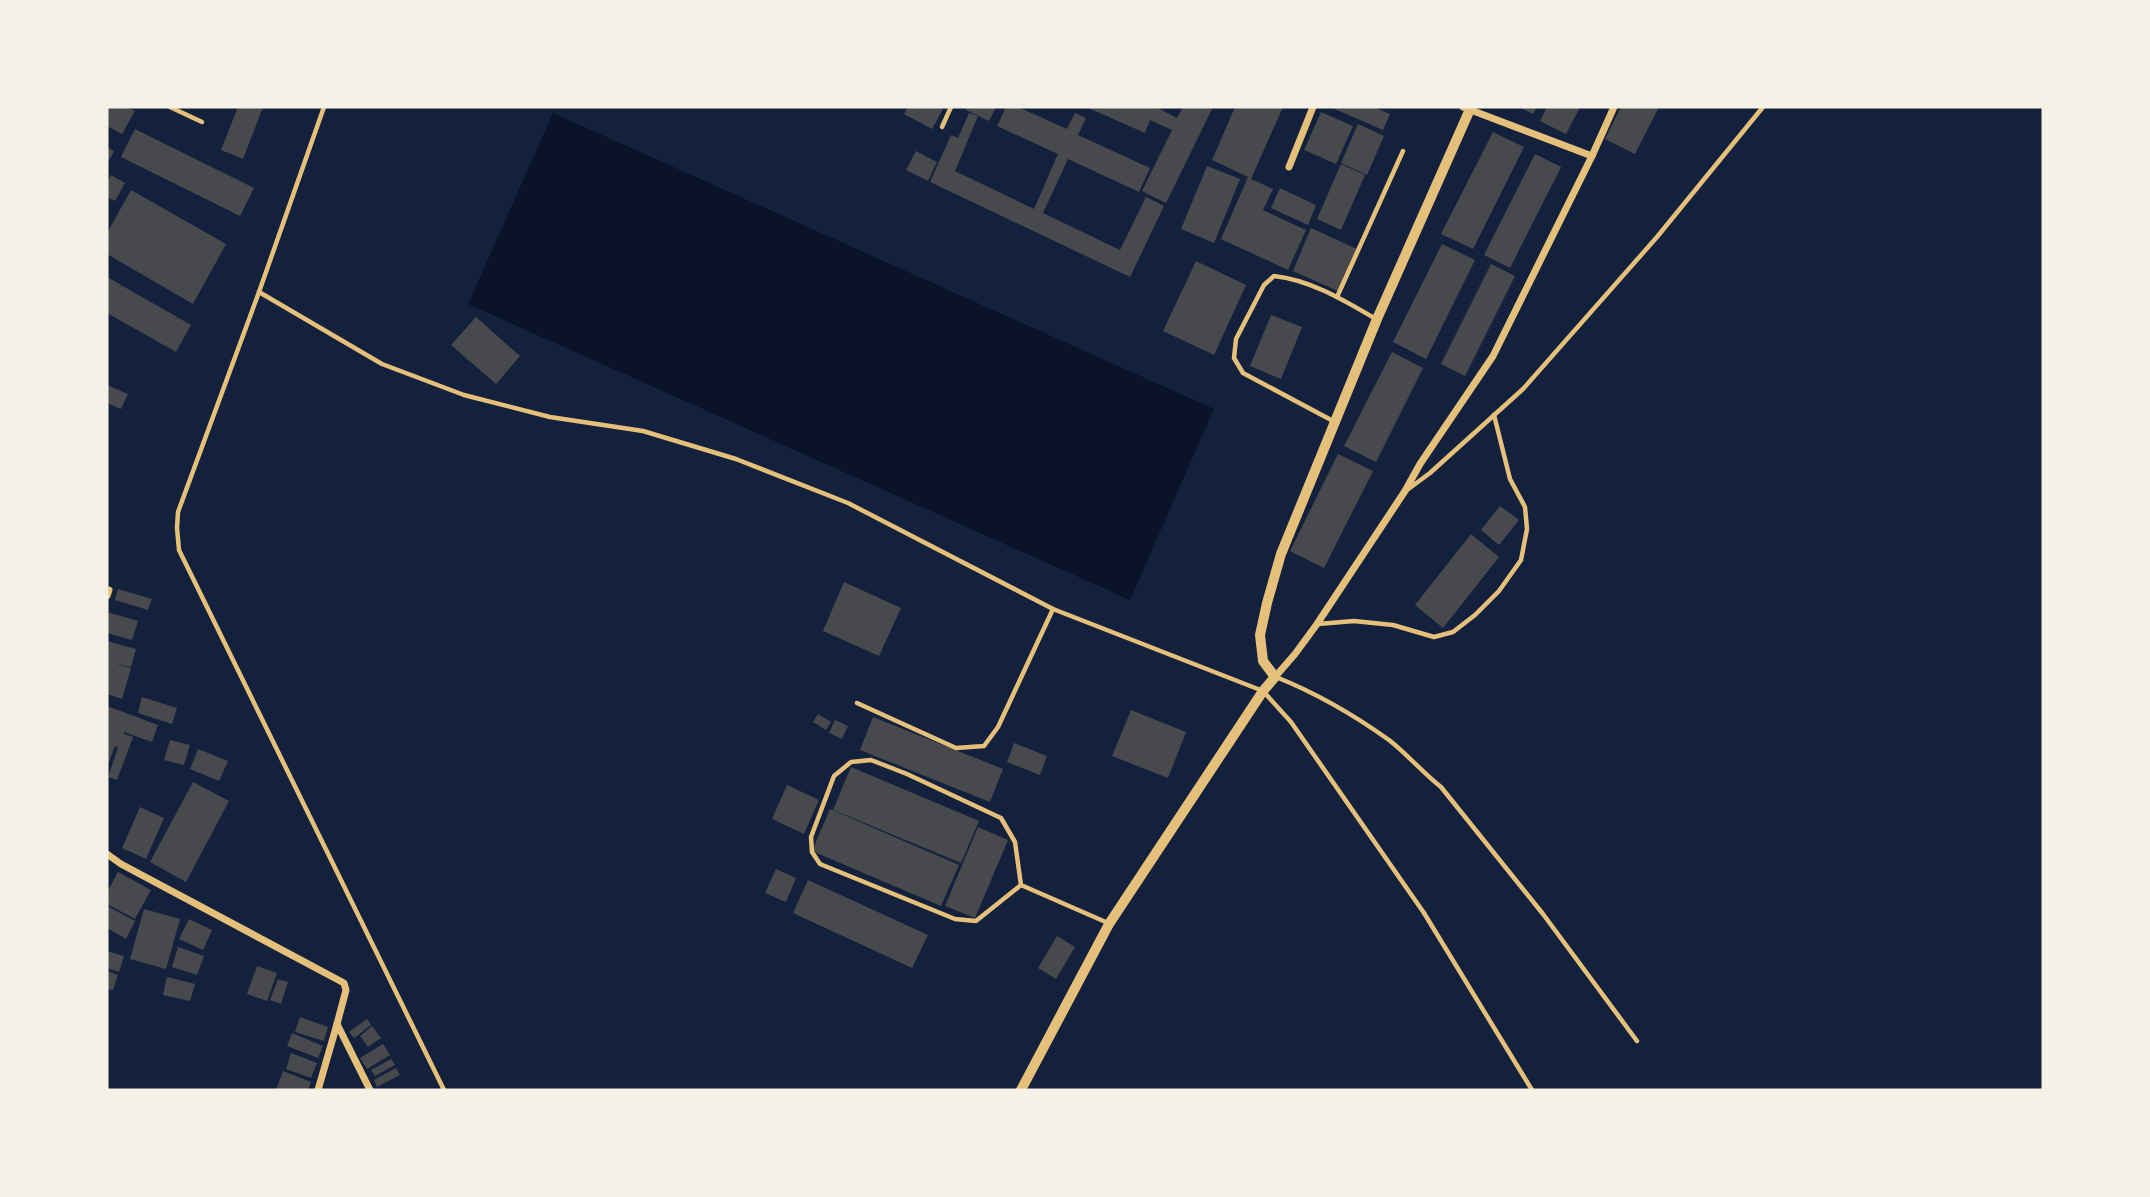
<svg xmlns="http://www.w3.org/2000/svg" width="2150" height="1197" viewBox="0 0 2150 1197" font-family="'Source Sans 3',sans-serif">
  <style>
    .water { fill: #0b132b }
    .building { fill: #48494c }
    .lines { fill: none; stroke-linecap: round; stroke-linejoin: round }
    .service { stroke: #e5c07b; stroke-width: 4.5 }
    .minor { stroke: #e5c07b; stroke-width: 7 }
    .tertiary { stroke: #e5c07b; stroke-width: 10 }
  </style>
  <rect width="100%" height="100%" fill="#14213d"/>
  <polygon class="water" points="553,113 1214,409 1130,600 468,304"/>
  <g class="building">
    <polygon points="107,107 127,107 135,111 122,134 107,126"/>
    <polygon points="238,107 263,107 243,159 221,150"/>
    <polygon points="908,107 938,107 943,109 932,129 904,114"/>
    <polygon points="967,107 996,107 989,121 966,110"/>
    <polygon points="1006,107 1018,107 1067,129 1075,113 1086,118 1078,135 1150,168 1139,192 1068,159 1043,213 1120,250 1146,197 1164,206 1130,277 930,182 951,135 958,138 969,113 978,116 955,171 1034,209 1058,154 997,126"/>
    <polygon points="1086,107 1156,107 1177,118 1183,107 1213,107 1166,203 1142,191 1172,130 1150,120 1145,133"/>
    <polygon points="1235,107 1283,107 1251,179 1273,189 1263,210 1306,230 1288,270 1221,239 1248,177 1212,160"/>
    <polygon points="1330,107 1374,107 1390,114 1383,130"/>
    <polygon points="1519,107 1537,107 1533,114"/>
    <polygon points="1547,107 1580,107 1566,134 1540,121"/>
    <polygon points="1621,107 1659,107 1635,154 1605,139"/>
    <polygon points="1321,112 1353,126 1336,164 1304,150"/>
    <polygon points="1358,124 1384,136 1367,175 1341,163"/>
    <polygon points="135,129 254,188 240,216 121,157"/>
    <polygon points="1493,132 1524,147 1473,249 1441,234"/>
    <polygon points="107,147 114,151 107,164"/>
    <polygon points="916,151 937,162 928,181 906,170"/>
    <polygon points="1535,154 1561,167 1510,268 1484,255"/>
    <polygon points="1341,164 1365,175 1341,230 1317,219"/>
    <polygon points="1207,166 1240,179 1214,243 1181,229"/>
    <polygon points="111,175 125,183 115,201 107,197 107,182"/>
    <polygon points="1280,188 1316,205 1308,225 1271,208"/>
    <polygon points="131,190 226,244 193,304 107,254 107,233"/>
    <polygon points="1311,228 1357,249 1338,291 1293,271"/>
    <polygon points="1442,244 1475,260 1426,359 1393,342"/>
    <polygon points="1196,261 1246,285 1214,355 1163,331"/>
    <polygon points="1491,264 1515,276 1465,376 1441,364"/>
    <polygon points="107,277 191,325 176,352 107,313"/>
    <polygon points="1271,315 1302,327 1281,379 1250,366"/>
    <polygon points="476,317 520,356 496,384 451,345"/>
    <polygon points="1392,352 1423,368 1376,462 1344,446"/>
    <polygon points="107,385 128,394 121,409 107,403"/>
    <polygon points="1338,454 1373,471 1324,568 1290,551"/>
    <polygon points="1500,506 1519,520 1499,545 1481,530"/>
    <polygon points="1471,534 1499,557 1443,628 1415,605"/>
    <polygon points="844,582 901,608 879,656 823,631"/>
    <polygon points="118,589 152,599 148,610 115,600"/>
    <polygon points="107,612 138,621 132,640 107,633"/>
    <polygon points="107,641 136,649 131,667 113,663 131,668 122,699 107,694"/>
    <polygon points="142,697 177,708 172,724 138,713"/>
    <polygon points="107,706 158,725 152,742 124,732 124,734 133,737 117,780 108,777 118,748 115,746 109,762 107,761"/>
    <polygon points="1131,710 1186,732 1168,778 1112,756"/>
    <polygon points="818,714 831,722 826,730 813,722"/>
    <polygon points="873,717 1003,769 990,802 860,750"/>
    <polygon points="835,720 848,726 842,739 829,733"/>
    <polygon points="170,740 190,745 184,765 164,760"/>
    <polygon points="1014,743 1047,756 1040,775 1007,762"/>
    <polygon points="198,749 228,761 219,781 190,769"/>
    <polygon points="851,767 979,821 961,863 833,810"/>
    <polygon points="193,782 229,801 186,882 150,862"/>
    <polygon points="787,785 819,800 804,834 772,819"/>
    <polygon points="140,807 164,818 146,859 122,848"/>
    <polygon points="830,809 959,865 941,906 812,851"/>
    <polygon points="978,827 1008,840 975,918 945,906"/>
    <polygon points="776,869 796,878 786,902 765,893"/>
    <polygon points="118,872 151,890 135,919 107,904 107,892"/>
    <polygon points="808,880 928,935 912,968 793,913"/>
    <polygon points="107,906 135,921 126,939 107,928"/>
    <polygon points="144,909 180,919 166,969 130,959"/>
    <polygon points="189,919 212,930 203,950 179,939"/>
    <polygon points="1057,936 1075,947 1056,979 1038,968"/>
    <polygon points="178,947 204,956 197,975 172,967"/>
    <polygon points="107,951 124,956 119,972 107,968"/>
    <polygon points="257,966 277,973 267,1001 247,994"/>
    <polygon points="107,971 118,975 113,990 107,989"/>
    <polygon points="167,977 195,984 190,1001 163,995"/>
    <polygon points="278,979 288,982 281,1004 270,1000"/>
    <polygon points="300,1017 328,1027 324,1041 295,1032"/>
    <polygon points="367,1019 371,1025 354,1038 349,1032"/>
    <polygon points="372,1026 381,1038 368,1047 360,1036"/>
    <polygon points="292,1033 323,1046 318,1058 287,1046"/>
    <polygon points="383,1044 390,1055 367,1069 360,1058"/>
    <polygon points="291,1053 317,1063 311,1078 286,1069"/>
    <polygon points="391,1059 395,1065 375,1076 371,1070"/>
    <polygon points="396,1068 400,1075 377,1087 374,1080"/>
    <polygon points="283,1071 311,1082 308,1090 276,1090"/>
  </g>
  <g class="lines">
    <g class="service">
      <polyline points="170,107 202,122"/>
      <polyline points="324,107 259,292 178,512 177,528 179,550 444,1090"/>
      <polyline points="942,127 951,107"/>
      <polyline points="259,292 382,364 464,395 550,417 643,431 736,459 848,503 1053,609 1263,691 1291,722 1424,913 1532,1090"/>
      <polyline points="1337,297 1403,151"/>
      <path d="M1335,422L1243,373L1234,358L1236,339L1264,285L1274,276C1311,280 1345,301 1376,319"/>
      <polyline points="1407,490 1430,473 1523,389 1657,237 1763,107"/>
      <polyline points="1318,624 1354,621 1393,625 1434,637 1453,632 1475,615 1499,591 1521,560 1527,529 1525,507 1510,479 1494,415"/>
      <path d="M1276,677C1316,693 1354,715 1389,740C1407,754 1423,773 1441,787L1543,914L1637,1041"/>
      <polyline points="857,703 956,748 984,746 998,727 1053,609"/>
      <polyline points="1021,885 1015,842 1001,818 907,774 871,760 851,762 834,776 811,837 812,852 820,864 955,919 976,921 1021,885 1108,923"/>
    </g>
    <g class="minor">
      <polyline points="1463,107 1592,156"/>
      <polyline points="1289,167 1313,107"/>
      <polyline points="107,596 109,590"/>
      <polyline points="1275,677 1295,654 1317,624 1405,491 1420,464 1493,356 1592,156 1614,107"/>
      <polyline points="107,854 121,864 344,983 346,990 337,1024 370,1090"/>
      <polyline points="318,1090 337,1024"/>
    </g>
    <polyline class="tertiary" points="1021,1090 1109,924 1263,691 1275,677 1263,661 1260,635 1267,603 1281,554 1377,319 1471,107"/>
  </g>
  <rect width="2150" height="1197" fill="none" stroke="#f6f1e7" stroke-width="217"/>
</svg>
